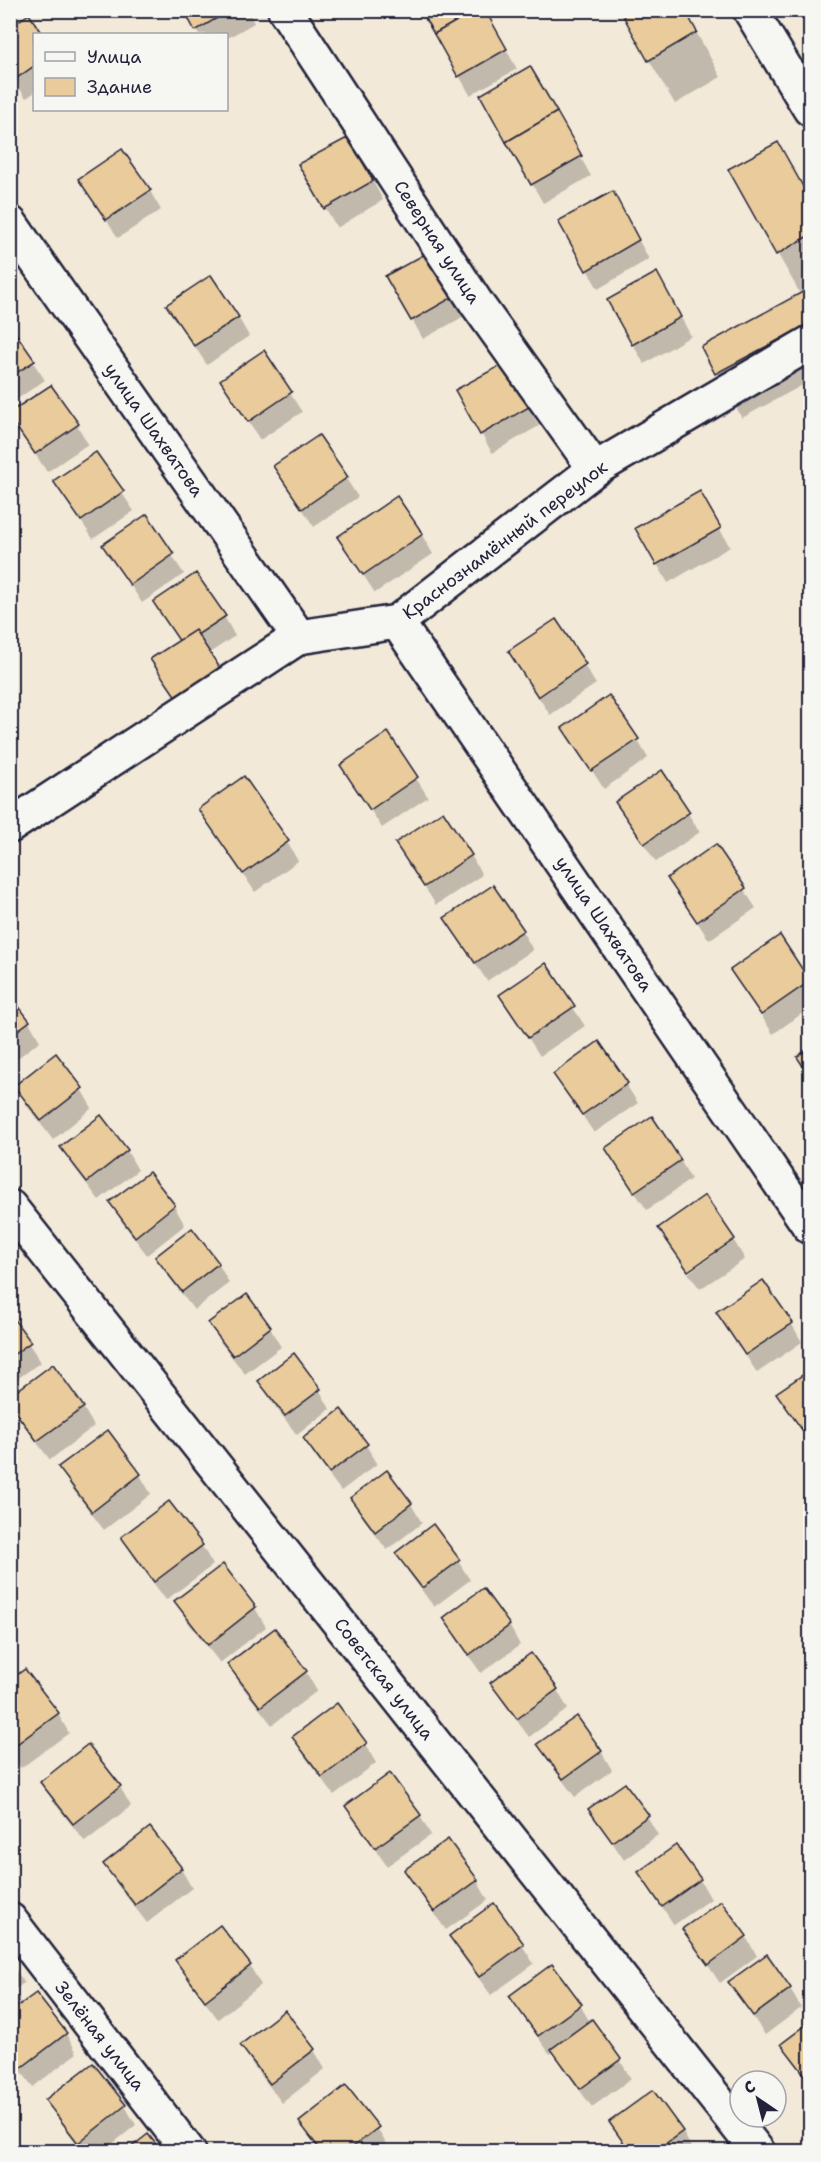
<svg xmlns="http://www.w3.org/2000/svg" width="821" height="2162" viewBox="0 0 821 2162" font-family="'Shantell Sans',sans-serif">
  <style>
    .shadow { fill: #0003 }
    .building { fill: #e9cb9c; stroke: #22223b; stroke-width: 1.5 }
    .lines { fill: none; stroke-linecap: round; stroke-linejoin: round }
    .minor-casing { stroke: #22223b; stroke-width: 38 }
    .major-casing { stroke: #22223b; stroke-width: 38 }
    .minor { stroke: #f6f6f2; stroke-width: 33 }
    .major { stroke: #f6f6f2; stroke-width: 33 }
    .labels { text-anchor: middle; stroke-width: 6; stroke-linejoin: round; paint-order: stroke }
    .street-label { font-size: 18px; fill: #22223b; stroke: #f6f6f2 }
  </style>
  <rect width="100%" height="100%" fill="#f2e9d8"/>
  <filter id="ink" filterUnits="userSpaceOnUse"><feTurbulence type="fractalNoise" baseFrequency=".0167" numOctaves="2"/><feDisplacementMap in="SourceGraphic" scale="12" xChannelSelector="R" yChannelSelector="G"/><feConvolveMatrix kernelMatrix="1 2 1 2 8 2 1 2 1" color-interpolation-filters="sRGB"/></filter>
  <g filter="url(#ink)">
    <g class="shadow">
      <polygon points="185,10 248,10 254,23 226,39 226,34 199,34"/>
      <polygon points="422,10 484,10 517,69 470,95"/>
      <polygon points="684,10 721,77 675,104 649,60"/>
      <polygon points="28,16 41,34 34,34 34,93 26,98 10,75"/>
      <polygon points="530,68 591,176 543,203 482,95"/>
      <polygon points="778,144 810,201 810,381 742,418 703,348 801,295 730,170"/>
      <polygon points="360,158 383,200 337,228 301,165"/>
      <polygon points="80,179 150,191 161,210 118,238"/>
      <polygon points="623,212 649,259 598,289 560,221"/>
      <polygon points="435,250 470,313 423,339 388,277"/>
      <polygon points="668,293 691,336 644,364 609,301"/>
      <polygon points="168,306 238,317 249,336 207,365"/>
      <polygon points="10,328 45,380 10,404"/>
      <polygon points="264,352 302,412 260,440 222,381"/>
      <polygon points="516,384 539,426 492,453 457,390"/>
      <polygon points="10,416 77,425 88,444 47,472"/>
      <polygon points="319,437 358,497 314,527 275,467"/>
      <polygon points="96,454 134,511 93,539 55,482"/>
      <polygon points="699,493 730,547 668,583 637,529"/>
      <polygon points="146,516 184,574 142,603 104,545"/>
      <polygon points="422,535 433,554 375,593 339,538"/>
      <polygon points="155,603 224,616 235,636 208,654 190,718 152,660 180,642"/>
      <polygon points="556,621 596,684 550,715 510,652"/>
      <polygon points="564,728 637,739 648,758 604,789"/>
      <polygon points="388,734 428,797 382,828 342,765"/>
      <polygon points="661,772 700,832 656,862 628,821"/>
      <polygon points="200,809 287,842 298,861 255,892"/>
      <polygon points="397,844 471,855 482,875 436,905"/>
      <polygon points="716,847 756,908 709,940 669,879"/>
      <polygon points="522,931 533,950 487,981 458,937"/>
      <polygon points="780,937 810,981 810,1008 773,1034 732,970"/>
      <polygon points="545,965 585,1026 540,1056 501,996"/>
      <polygon points="10,998 29,1022 40,1041 10,1064"/>
      <polygon points="599,1043 638,1103 594,1133 555,1074"/>
      <polygon points="55,1055 81,1089 92,1108 53,1140 27,1106 16,1086"/>
      <polygon points="101,1117 127,1151 138,1170 99,1200 73,1166 62,1147"/>
      <polygon points="680,1160 691,1179 647,1210 618,1168"/>
      <polygon points="148,1174 174,1206 185,1225 147,1255 122,1222 111,1203"/>
      <polygon points="734,1241 745,1259 700,1289 688,1273"/>
      <polygon points="157,1257 218,1263 229,1283 194,1310 168,1276"/>
      <polygon points="246,1296 270,1328 281,1347 245,1374 221,1343 210,1323"/>
      <polygon points="718,1312 791,1323 802,1342 757,1373"/>
      <polygon points="10,1316 41,1362 10,1384"/>
      <polygon points="810,1372 810,1443 778,1393"/>
      <polygon points="260,1381 319,1389 330,1409 297,1435 271,1401"/>
      <polygon points="10,1404 83,1407 94,1426 50,1460 19,1419"/>
      <polygon points="107,1432 140,1475 151,1494 104,1530 71,1487 60,1468"/>
      <polygon points="305,1439 366,1445 377,1464 341,1491 316,1458"/>
      <polygon points="387,1472 411,1504 422,1523 387,1550 363,1518 352,1499"/>
      <polygon points="123,1538 202,1546 213,1565 166,1600 134,1557"/>
      <polygon points="397,1553 458,1561 470,1580 434,1607 408,1572"/>
      <polygon points="176,1602 255,1608 266,1627 220,1663 187,1621"/>
      <polygon points="445,1619 509,1625 520,1645 481,1673 456,1638"/>
      <polygon points="274,1630 306,1672 317,1691 272,1725 240,1684 229,1665"/>
      <polygon points="531,1655 557,1690 568,1709 529,1737 503,1702 492,1683"/>
      <polygon points="10,1682 58,1714 69,1733 21,1768 10,1754"/>
      <polygon points="294,1738 365,1744 376,1763 334,1795 305,1757"/>
      <polygon points="539,1745 601,1751 612,1770 575,1797 550,1764"/>
      <polygon points="390,1775 420,1816 431,1835 387,1866 358,1825 347,1806"/>
      <polygon points="42,1782 120,1787 131,1806 85,1842 53,1801"/>
      <polygon points="590,1809 647,1816 658,1835 624,1860"/>
      <polygon points="105,1864 181,1869 192,1888 147,1923 116,1883"/>
      <polygon points="406,1871 477,1881 488,1900 446,1930 417,1890"/>
      <polygon points="640,1873 700,1880 711,1899 674,1925"/>
      <polygon points="220,1928 250,1966 261,1985 218,2019 188,1980 177,1961"/>
      <polygon points="684,1930 746,1937 757,1956 720,1983"/>
      <polygon points="451,1936 522,1945 534,1964 491,1995 462,1956"/>
      <polygon points="10,1961 24,1983 10,1993"/>
      <polygon points="552,1966 580,2005 590,2022 620,2060 631,2079 592,2107 564,2069 554,2051 550,2054 522,2015 511,1996"/>
      <polygon points="730,1982 790,1989 801,2008 765,2035"/>
      <polygon points="36,1995 66,2034 77,2053 33,2087 10,2057 10,2014"/>
      <polygon points="810,2024 810,2085 783,2044"/>
      <polygon points="242,2046 314,2050 325,2069 282,2103 253,2065"/>
      <polygon points="93,2065 125,2106 136,2125 102,2152 83,2152 58,2119 47,2100"/>
      <polygon points="301,2123 377,2128 388,2147 382,2152 320,2152"/>
      <polygon points="611,2123 682,2131 693,2150 629,2152"/>
    </g>
    <g class="building">
      <polygon points="184,10 231,10 195,31"/>
      <polygon points="420,10 476,10 434,34"/>
      <polygon points="476,10 485,10 507,49 458,77 434,34"/>
      <polygon points="620,10 685,10 697,32 648,61"/>
      <polygon points="29,14 42,34 34,34 34,66 14,80 10,75 10,27"/>
      <polygon points="530,66 557,112 506,142 480,95"/>
      <polygon points="557,112 582,156 531,185 506,142"/>
      <polygon points="349,137 373,181 324,209 298,164"/>
      <polygon points="778,142 810,199 810,235 776,255 728,169"/>
      <polygon points="122,149 151,190 106,220 78,179"/>
      <polygon points="613,191 639,240 586,271 558,221"/>
      <polygon points="436,248 460,293 411,321 385,276"/>
      <polygon points="657,272 681,317 632,345 607,300"/>
      <polygon points="211,275 239,317 194,346 166,305"/>
      <polygon points="810,288 810,323 715,374 701,347"/>
      <polygon points="10,325 35,361 10,377"/>
      <polygon points="264,350 292,392 248,422 220,380"/>
      <polygon points="505,363 529,407 480,435 455,390"/>
      <polygon points="51,385 79,424 35,454 10,418 10,412"/>
      <polygon points="319,435 348,477 302,509 273,466"/>
      <polygon points="96,452 124,491 81,521 53,481"/>
      <polygon points="700,491 721,528 656,565 635,528"/>
      <polygon points="397,496 423,534 363,575 337,537"/>
      <polygon points="147,514 174,554 130,585 102,545"/>
      <polygon points="196,573 226,616 182,645 153,602"/>
      <polygon points="556,619 586,664 538,697 508,651"/>
      <polygon points="195,630 222,671 178,700 150,659"/>
      <polygon points="609,695 639,739 591,771 562,728"/>
      <polygon points="388,732 418,777 370,810 340,765"/>
      <polygon points="662,770 690,812 644,844 615,802"/>
      <polygon points="244,776 289,841 243,874 198,809"/>
      <polygon points="443,811 472,855 424,887 395,843"/>
      <polygon points="716,844 746,888 697,922 667,878"/>
      <polygon points="493,885 524,930 475,963 444,918"/>
      <polygon points="780,935 810,981 761,1015 730,970"/>
      <polygon points="546,963 575,1006 528,1038 499,995"/>
      <polygon points="10,995 30,1021 10,1036"/>
      <polygon points="599,1041 628,1083 582,1115 553,1074"/>
      <polygon points="810,1047 810,1077 797,1057"/>
      <polygon points="56,1053 83,1088 41,1121 14,1086"/>
      <polygon points="101,1115 128,1150 87,1182 60,1147"/>
      <polygon points="652,1116 681,1160 634,1192 605,1148"/>
      <polygon points="149,1172 175,1205 135,1237 109,1202"/>
      <polygon points="705,1195 735,1239 688,1271 658,1228"/>
      <polygon points="192,1228 219,1263 182,1292 155,1257"/>
      <polygon points="763,1280 793,1323 745,1355 716,1312"/>
      <polygon points="247,1294 271,1327 233,1356 208,1323"/>
      <polygon points="10,1314 31,1342 10,1357"/>
      <polygon points="294,1353 321,1389 285,1416 258,1381"/>
      <polygon points="53,1364 84,1407 37,1441 10,1405 10,1396"/>
      <polygon points="810,1370 810,1430 805,1434 776,1393"/>
      <polygon points="341,1409 368,1444 329,1473 303,1438"/>
      <polygon points="108,1430 141,1474 92,1512 58,1467"/>
      <polygon points="387,1470 412,1503 375,1532 350,1498"/>
      <polygon points="169,1501 203,1545 154,1582 121,1537"/>
      <polygon points="433,1524 460,1560 422,1588 395,1553"/>
      <polygon points="223,1564 256,1607 208,1645 174,1601"/>
      <polygon points="483,1588 510,1625 469,1655 443,1618"/>
      <polygon points="275,1628 307,1671 260,1707 227,1664"/>
      <polygon points="531,1653 558,1689 517,1719 490,1683"/>
      <polygon points="25,1669 59,1713 10,1749 10,1680"/>
      <polygon points="337,1703 367,1743 322,1777 292,1737"/>
      <polygon points="577,1716 602,1751 563,1779 537,1744"/>
      <polygon points="88,1744 121,1786 73,1824 40,1782"/>
      <polygon points="390,1773 421,1815 375,1848 345,1806"/>
      <polygon points="625,1783 649,1815 612,1842 588,1809"/>
      <polygon points="150,1827 182,1868 135,1905 103,1864"/>
      <polygon points="448,1839 478,1880 434,1912 404,1870"/>
      <polygon points="676,1845 701,1879 662,1907 638,1872"/>
      <polygon points="721,1901 747,1936 708,1965 682,1929"/>
      <polygon points="494,1903 524,1944 479,1977 449,1936"/>
      <polygon points="220,1925 251,1965 205,2001 175,1960"/>
      <polygon points="767,1954 791,1988 753,2016 728,1982"/>
      <polygon points="552,1964 582,2004 538,2036 509,1996"/>
      <polygon points="36,1993 67,2033 21,2068 10,2054 10,2012"/>
      <polygon points="285,2010 315,2049 270,2084 240,2045"/>
      <polygon points="592,2019 621,2059 580,2089 551,2049"/>
      <polygon points="810,2022 810,2077 808,2079 781,2044"/>
      <polygon points="93,2063 126,2105 78,2143 45,2100"/>
      <polygon points="346,2085 379,2127 346,2152 322,2152 299,2122"/>
      <polygon points="653,2090 683,2131 654,2152 630,2152 609,2122"/>
      <polygon points="148,2134 162,2152 125,2152"/>
    </g>
    <g class="lines">
      <defs>
        <g id="minor">
          <polyline points="285,10 477,304 595,469"/>
          <polyline points="10,223 299,637"/>
          <polyline points="397,622 810,1227"/>
          <polyline points="10,826 299,637 397,622 595,469 810,343"/>
          <polyline points="10,1207 758,2152"/>
          <polyline points="10,1920 189,2152"/>
        </g>
        <polyline id="major" points="750,10 810,109"/>
      </defs>
      <use href="#minor" class="minor-casing"/>
      <use href="#major" class="major-casing"/>
      <use href="#minor" class="minor"/>
      <use href="#major" class="major"/>
    </g>
  </g>
  <g class="labels">
    <g class="street-label">
      <text transform="translate(437 242) rotate(57)" y="6">Северная улица</text>
      <text transform="translate(154 430) rotate(55)" y="6">улица Шахватова</text>
      <text transform="translate(505 540) rotate(-37)" y="6">Краснознамённый переулок</text>
      <text transform="translate(604 924) rotate(56)" y="6">улица Шахватова</text>
      <text transform="translate(384 1679) rotate(52)" y="6">Советская улица</text>
      <text transform="translate(100 2036) rotate(52)" y="6">Зелёная улица</text>
    </g>
  </g>
  <rect width="821" height="2162" fill="none" stroke="#f6f6f2" stroke-width="36"/>
  <rect x="18" y="18" width="785" height="2126" fill="none" stroke="#22223b" stroke-width="2" filter="url(#ink)"/>
  <rect x="33" y="33" width="195" height="78" fill="#f6f6f2" stroke="#a1a1a9" stroke-width="1.5"/>
  <rect x="45" y="52" width="30" height="9" fill="#f6f6f2" stroke="#a1a1a9" stroke-width="1.5"/>
  <text x="87" y="63" font-size="18" fill="#22223b">Улица</text>
  <rect x="45" y="78" width="30" height="18" fill="#e9cb9c" stroke="#a1a1a9" stroke-width="1.5"/>
  <text x="87" y="93" font-size="18" fill="#22223b">Здание</text>
  <g transform="translate(758 2099) rotate(325)"><circle r="28" fill="#f6f6f2" stroke="#a1a1a9" stroke-width="1.5"/>
  <path d="M0-4.5L10 22L0 15L-10 22Z" fill="#22223b"/>
  <text y="-9" font-size="16" font-weight="bold" text-anchor="middle" fill="#22223b">С</text>
  </g>
</svg>
